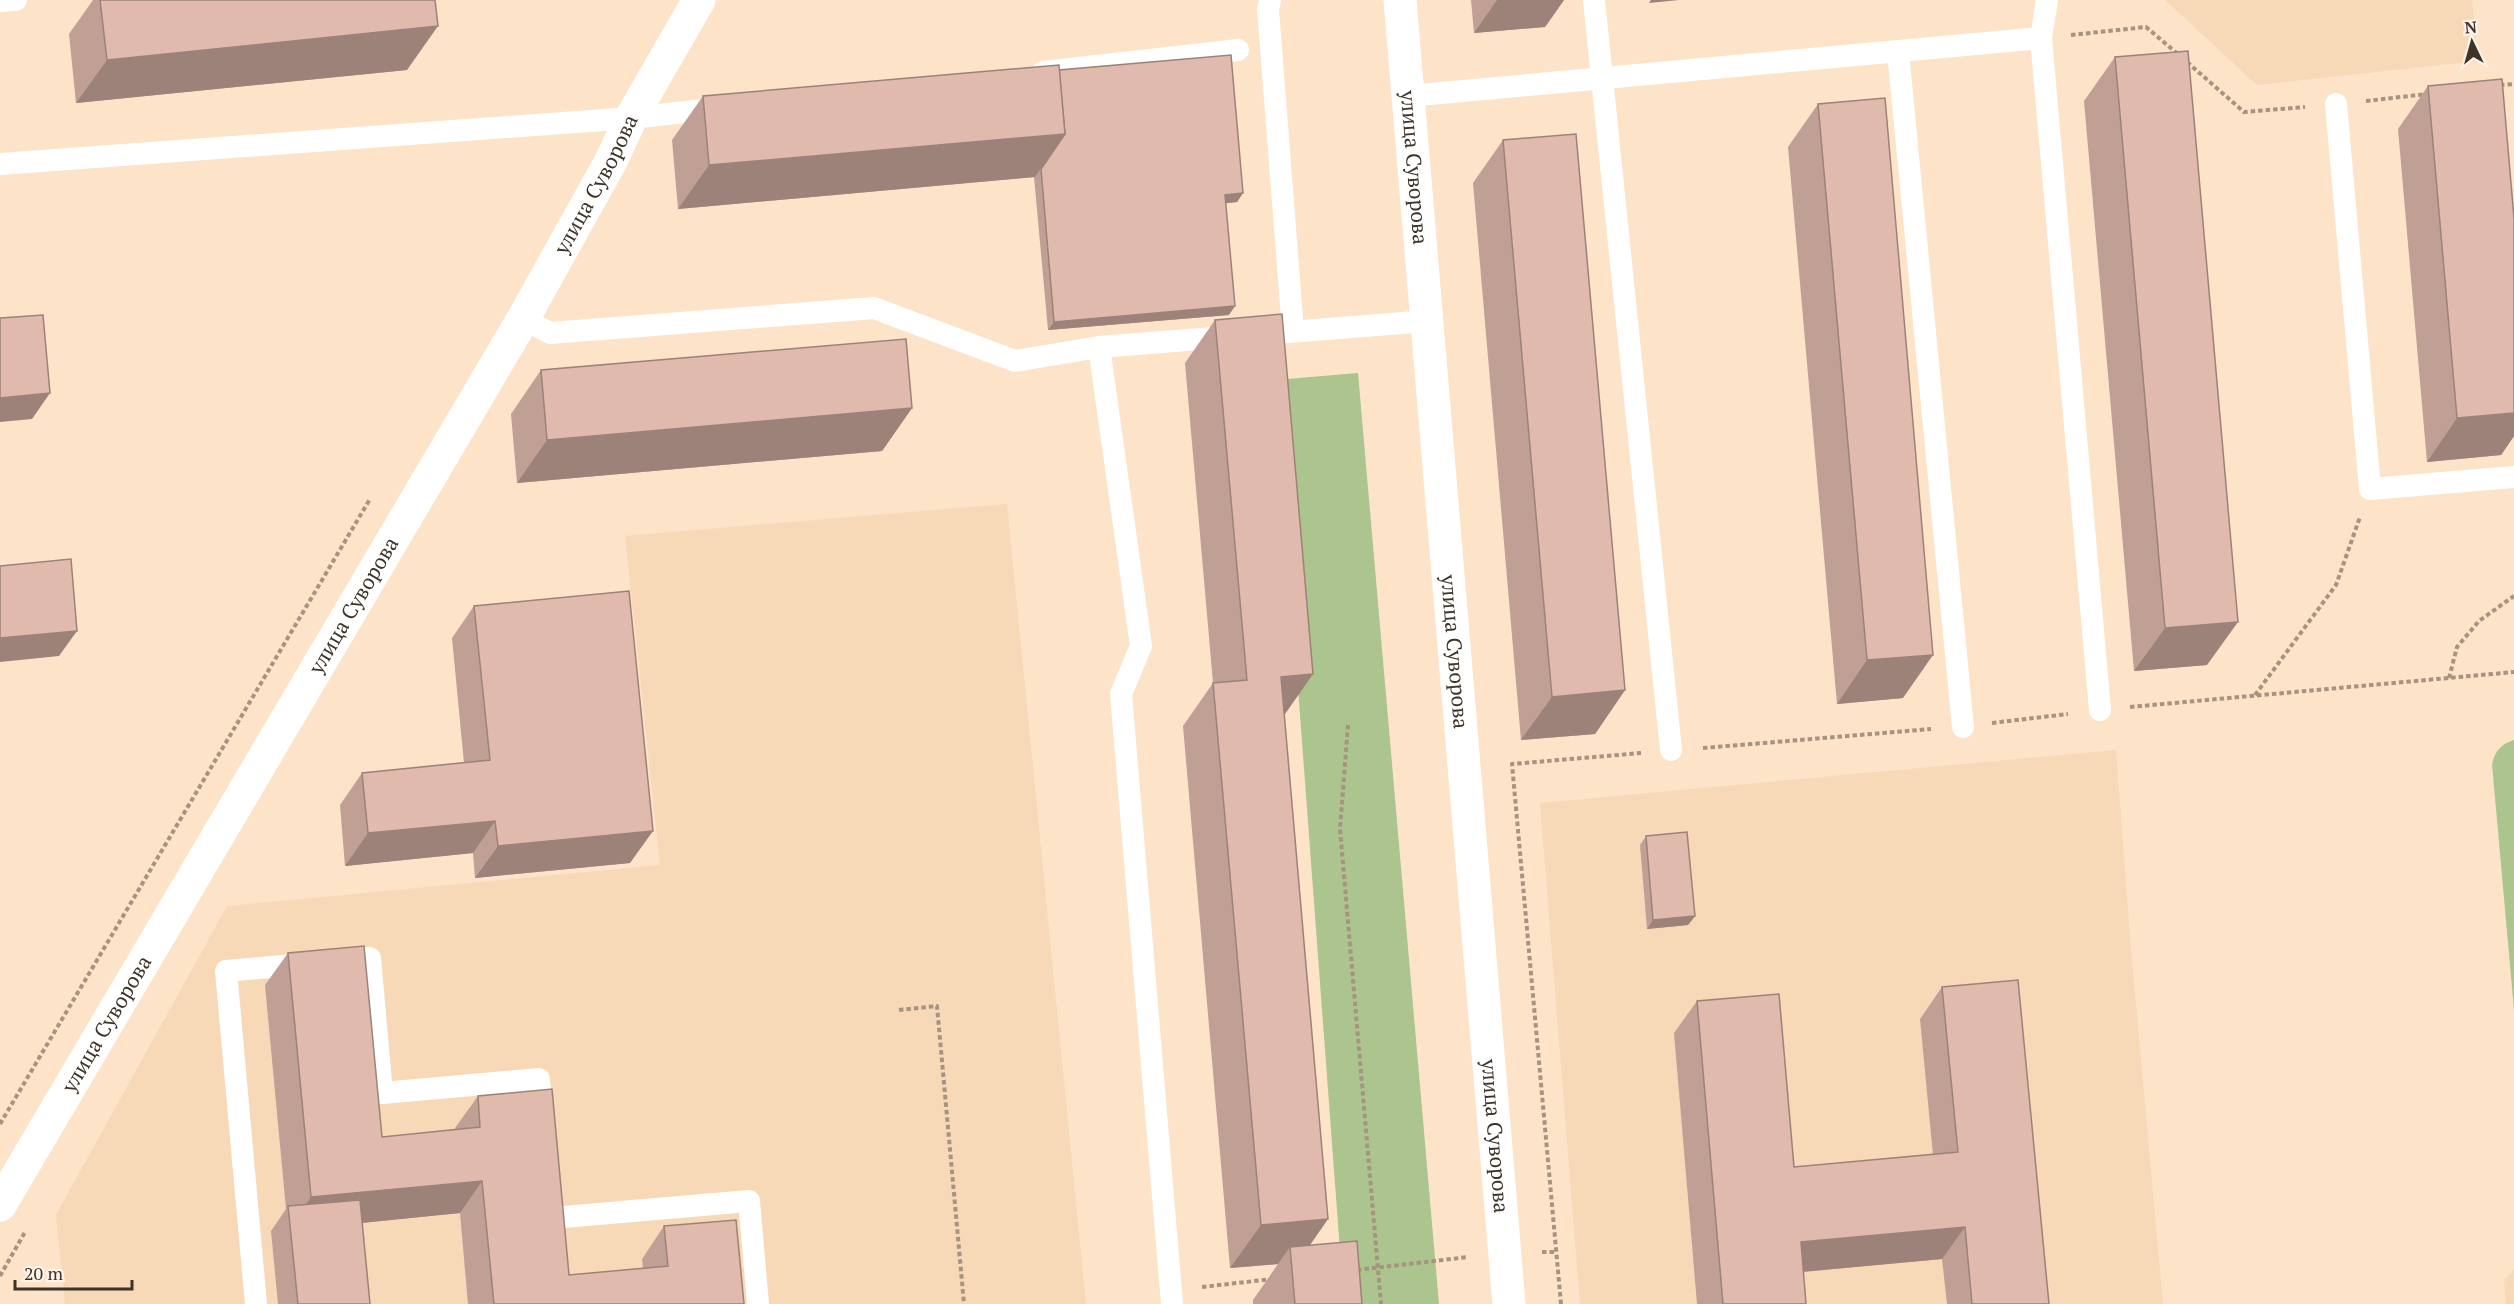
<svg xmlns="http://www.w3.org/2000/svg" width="2514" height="1304" viewBox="0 0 2514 1304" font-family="'PT Serif',serif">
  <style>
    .built { fill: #f7d8b7 }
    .green { fill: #acc48d }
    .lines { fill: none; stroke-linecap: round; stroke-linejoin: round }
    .path { stroke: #a69380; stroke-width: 4; stroke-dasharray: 4.5 3; stroke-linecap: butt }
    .lane { stroke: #fff; stroke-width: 22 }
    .secondary { stroke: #fff; stroke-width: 33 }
    .wall { fill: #c0a095 }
    .shaded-wall { fill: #9c8279 }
    .building { fill: #dfbaad; stroke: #9c8279; stroke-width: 1.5 }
    .labels { text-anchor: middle; stroke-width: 4.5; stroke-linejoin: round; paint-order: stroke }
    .street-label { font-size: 21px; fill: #3d3328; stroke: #fef3e8 }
  </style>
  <rect width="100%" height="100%" fill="#fde3c8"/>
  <g class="built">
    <polygon points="2165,0 2472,0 2478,61 2257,85"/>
    <polygon points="1007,504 1086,1304 65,1304 56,1215 227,906 660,865 625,536"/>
    <polygon points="2116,750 2130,938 2163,1304 1580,1304 1540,803"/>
    <polygon points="2514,1270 2514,1304 2506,1304 2504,1280"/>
  </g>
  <g class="green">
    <polygon points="1358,373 1439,1304 1344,1304 1275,380"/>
    <path d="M2514,740V1010L2492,764C2495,751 2501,744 2514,740Z"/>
  </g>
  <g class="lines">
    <g class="path">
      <polyline points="2071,35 2146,27 2179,55"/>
      <polyline points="2187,62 2244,112 2305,107"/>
      <polyline points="2500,85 2514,84"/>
      <polyline points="2366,101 2427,94"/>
      <polyline points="2449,678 2457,647 2479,621 2514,596"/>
      <polyline points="2255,695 2336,585 2360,517"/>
      <polyline points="2130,707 2514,672"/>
      <polyline points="1992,723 2068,714"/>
      <polyline points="1348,725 1340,829 1381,1304"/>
      <polyline points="1703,748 1931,729"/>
      <polyline points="899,1010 937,1006 964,1304"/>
      <polyline points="0,1124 370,499"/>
      <polyline points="1542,1252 1556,1252"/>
      <polyline points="1357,1270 1468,1257"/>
      <polyline points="0,1276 25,1232"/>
      <polyline points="1202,1287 1272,1279"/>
      <polyline points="1561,1304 1512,764 1641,753"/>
    </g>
    <g class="lane">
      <polyline points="1270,0 1268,9 1293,331"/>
      <polyline points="1594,0 1671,750"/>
      <polyline points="0,1 16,0"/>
      <polyline points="2041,38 2100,710"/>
      <polyline points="1898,52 1963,727"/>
      <polyline points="1043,72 1238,50"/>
      <polyline points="1408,96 2041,38 2047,0"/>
      <polyline points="2336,104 2370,489 2514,477"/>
      <polyline points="0,164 631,118 721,108"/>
      <polyline points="523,319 550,333 874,308 1015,361 1099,347 1428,321"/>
      <polyline points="1099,347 1141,646 1121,694 1172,1304"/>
      <polyline points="550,1201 552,1218 749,1201 758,1304"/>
      <polyline points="256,1304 226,971 370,958 382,1093 539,1079 543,1120"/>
    </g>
    <g class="secondary">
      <path id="s1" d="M1400,0L1509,1304"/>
      <path id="s2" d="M0,1205L523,319L611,161L631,118L699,0"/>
    </g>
  </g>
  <g class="wall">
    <polygon points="93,0 435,0 407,70 76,103 69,34"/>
    <polygon points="1471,0 1564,0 1545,27 1474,33"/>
    <polygon points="2115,57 2207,665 2134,671 2084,101"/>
    <polygon points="1059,70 1243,193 1237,202 1226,203 1229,315 1048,330 1034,177 678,209 672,140 703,96"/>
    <polygon points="2428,86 2514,218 2514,436 2501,455 2427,462 2398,129"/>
    <polygon points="1818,104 1903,698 1837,704 1788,147"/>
    <polygon points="1503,140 1625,690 1595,734 1521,740 1473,183"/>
    <polygon points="1215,320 1284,715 1328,1219 1310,1245 1362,1304 1253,1304 1253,1300 1278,1264 1230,1268 1183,726 1213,683 1185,363"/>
    <polygon points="541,370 912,408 882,451 517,483 511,414"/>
    <polygon points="474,606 630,863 475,878 473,853 345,866 340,805 362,773 464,763 452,638"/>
    <polygon points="1646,836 1695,916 1688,925 1647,929 1640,845"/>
    <polygon points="288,953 382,1137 455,1130 455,1128 478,1096 569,1275 643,1268 642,1259 664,1226 744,1304 468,1304 460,1213 362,1223 370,1304 278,1304 271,1231 286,1209 265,985"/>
    <polygon points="1942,987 2049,1304 1947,1304 1942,1259 1803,1272 1806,1304 1697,1304 1674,1033 1697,1001 1794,1167 1933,1155 1920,1019"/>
  </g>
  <g class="shaded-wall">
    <polygon points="1497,0 1564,0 1545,27 1474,33"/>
    <polygon points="1651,0 1679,0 1649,3"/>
    <polygon points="438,26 407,70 76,103 107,60"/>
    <polygon points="1065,134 1035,177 678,209 709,165"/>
    <polygon points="1243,193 1237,202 1219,204 1225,195"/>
    <polygon points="1235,306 1229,315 1048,330 1054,322"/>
    <polygon points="50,393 32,419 0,422 0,398"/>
    <polygon points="912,408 882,451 517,483 547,440"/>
    <polygon points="2514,413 2514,436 2501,455 2427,462 2457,418"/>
    <polygon points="2238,622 2207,665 2134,671 2165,628"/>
    <polygon points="77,631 59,656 0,662 0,638"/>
    <polygon points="1933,655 1903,698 1837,704 1867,660"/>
    <polygon points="1313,674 1283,717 1281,677"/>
    <polygon points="1625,690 1595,734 1521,740 1552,697"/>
    <polygon points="495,821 473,853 345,866 368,833"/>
    <polygon points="653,831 630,863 475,878 498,846"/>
    <polygon points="1695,916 1688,925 1647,929 1653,920"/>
    <polygon points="482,1181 460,1213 291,1230 290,1227 311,1197"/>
    <polygon points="1328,1219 1298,1262 1290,1247 1278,1264 1230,1268 1261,1225"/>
    <polygon points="1965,1227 1942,1259 1778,1274 1801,1242"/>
  </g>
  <g class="building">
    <polygon points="100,0 435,0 438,26 107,60"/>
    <polygon points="2188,51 2238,622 2165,628 2115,57"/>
    <polygon points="1231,55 1243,193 1225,195 1235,306 1054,322 1041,169 1065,134 1059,70"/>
    <polygon points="1059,65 1065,134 709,165 703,96"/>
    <polygon points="2502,79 2514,218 2514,413 2457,418 2428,86"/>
    <polygon points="1885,98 1933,655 1867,660 1818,104"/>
    <polygon points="1576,134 1625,690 1552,697 1503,140"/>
    <polygon points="1282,314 1313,674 1281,677 1328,1219 1261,1225 1213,683 1247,680 1215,320"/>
    <polygon points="43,315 50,393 0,398 0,318"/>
    <polygon points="906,339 912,408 547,440 541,370"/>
    <polygon points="71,559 77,631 0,638 0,566"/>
    <polygon points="629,591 653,831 498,846 495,821 368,833 362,773 490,760 474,606"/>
    <polygon points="1687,832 1695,916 1653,920 1646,836"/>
    <polygon points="364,946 382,1137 480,1127 478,1096 552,1089 569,1275 668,1266 664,1226 736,1220 744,1304 494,1304 482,1181 311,1197 288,953"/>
    <polygon points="2018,980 2049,1304 1972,1304 1965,1227 1801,1242 1806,1304 1723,1304 1697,1001 1779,994 1794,1167 1958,1152 1942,987"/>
    <polygon points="360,1200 370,1304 298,1304 288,1206"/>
    <polygon points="1357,1241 1362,1304 1295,1304 1290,1247"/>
  </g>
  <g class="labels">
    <g class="street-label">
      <text dy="7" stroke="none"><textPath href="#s1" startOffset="168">улица Суворова</textPath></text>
      <text dy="7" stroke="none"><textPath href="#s2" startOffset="1182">улица Суворова</textPath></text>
      <text dy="7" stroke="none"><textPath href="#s2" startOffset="696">улица Суворова</textPath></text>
      <text dy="7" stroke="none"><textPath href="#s1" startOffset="654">улица Суворова</textPath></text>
      <text dy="7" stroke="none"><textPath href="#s2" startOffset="210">улица Суворова</textPath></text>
      <text dy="7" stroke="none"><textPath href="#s1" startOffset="1140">улица Суворова</textPath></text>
    </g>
  </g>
  <g transform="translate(2472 42) rotate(355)" stroke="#fef3e8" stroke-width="4.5" paint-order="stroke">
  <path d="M0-4.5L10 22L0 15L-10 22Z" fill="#3d3328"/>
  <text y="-9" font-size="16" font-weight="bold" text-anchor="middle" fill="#3d3328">N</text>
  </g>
  <path d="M15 1280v9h117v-9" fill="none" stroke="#3d3328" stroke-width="3"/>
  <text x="24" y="1280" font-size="18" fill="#3d3328" stroke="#fef3e8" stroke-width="4.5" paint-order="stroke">20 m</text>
</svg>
